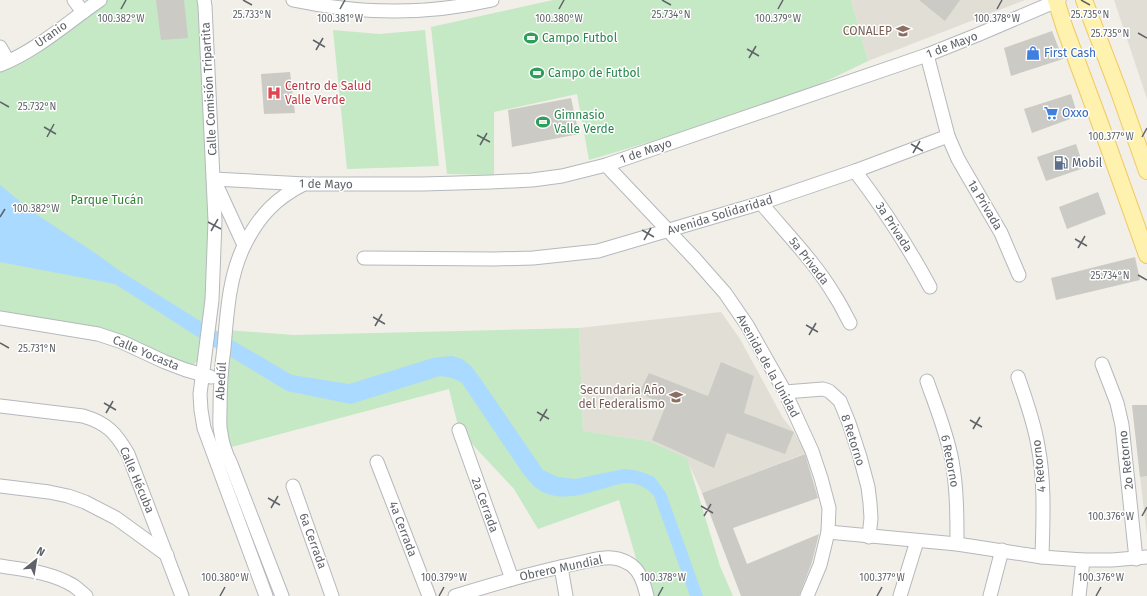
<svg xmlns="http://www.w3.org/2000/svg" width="1147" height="596" viewBox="0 0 1147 596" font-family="'Fira Sans',sans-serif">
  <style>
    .education { fill: #e1ded6 }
    .green { fill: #c5e8c5 }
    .water { fill: #aadaff }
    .building { fill: #cccac5 }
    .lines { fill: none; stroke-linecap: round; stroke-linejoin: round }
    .minor-casing { stroke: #b5b8bc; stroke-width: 15 }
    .major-casing { stroke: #f2c960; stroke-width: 18 }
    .minor { stroke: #fff; stroke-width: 13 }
    .major { stroke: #fff2af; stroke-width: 16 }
    .ticks { fill: none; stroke: #5f6368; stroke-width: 1.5 }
    .labels { text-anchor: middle; stroke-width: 3; stroke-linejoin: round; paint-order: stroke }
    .education-label { font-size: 12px; fill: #785e54; stroke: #fff; text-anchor: end }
    .street-label { font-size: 12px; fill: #5f6368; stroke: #fff }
    .leisure-label { font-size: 12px; fill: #27864d; stroke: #fff; text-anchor: start }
    .shop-label { font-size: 12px; fill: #366cbe; stroke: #fff; text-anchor: start }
    .health-label { font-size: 12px; fill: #be3a42; stroke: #fff; text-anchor: start }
    .service-label { font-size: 12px; fill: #4e5e75; stroke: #fff; text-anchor: start }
    .park-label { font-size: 12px; fill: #348238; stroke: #fff }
    .ticks-label { font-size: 10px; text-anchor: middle; fill: #5f6368; stroke: #fff; stroke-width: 3; stroke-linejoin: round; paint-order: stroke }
  </style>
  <rect width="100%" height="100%" fill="#f1efe8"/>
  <g class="education">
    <polygon points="851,0 1025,0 868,61"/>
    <polygon points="1114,0 1147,0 1147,99"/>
    <polygon points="721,312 740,339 783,418 794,432 806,453 702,493 686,458 649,441 583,431 579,328"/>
    <polygon points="1132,405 1147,405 1147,535 1146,528"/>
  </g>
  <g class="green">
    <polygon points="101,0 201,0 214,179 208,341 198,361 186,370 122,342 0,318 0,65"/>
    <polygon points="553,0 851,0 868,61 781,103 589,160 577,94 494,112 494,175 447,174 431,27"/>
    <polygon points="333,30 379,34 425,30 439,166 347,169"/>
    <polygon points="579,328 583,431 649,441 687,458 720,566 733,596 647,596 619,500 538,529 514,489 459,430 449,389 224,449 226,330 294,335"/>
  </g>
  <path class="water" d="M0,185L33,212L98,255L117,269L205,324L292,375L349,384L433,358L452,356L462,359L471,366L480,378L543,470L558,477L575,479L624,469L634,470L645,473L654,477L661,486L666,493L703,596H690L654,496C647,488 638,483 627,483C622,483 616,485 612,486C591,492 568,501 548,494C537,491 531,483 524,475L462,383C454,378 449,377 440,376L351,404L287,391L204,341L115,284L0,262Z"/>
  <g class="building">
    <polygon points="156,0 184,0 188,38 161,40"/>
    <polygon points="919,0 960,0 945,21"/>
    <polygon points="1052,31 1063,59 1011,76 1004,48"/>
    <polygon points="290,72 295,113 264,114 261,74"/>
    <polygon points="1071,94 1078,116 1032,133 1024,109"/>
    <polygon points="571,98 579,134 512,147 508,110"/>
    <polygon points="1076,144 1084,168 1046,181 1037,157"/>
    <polygon points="1098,192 1106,214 1067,229 1059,207"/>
    <polygon points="1135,257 1140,280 1056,300 1051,278"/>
    <polygon points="721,362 754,376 744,413 794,432 785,454 727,433 714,468 652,440 666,405 639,393 649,373 700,393 708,396"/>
    <polygon points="1132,405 1147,405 1147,476 1140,477"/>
    <polygon points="805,454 818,498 733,528 747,564 819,534 812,562 799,596 741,596 702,493"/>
  </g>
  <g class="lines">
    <defs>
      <g id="minor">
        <polyline points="74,0 83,12"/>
        <polyline points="204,0 205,6 215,221 212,300 200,394 201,410 204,428 266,596"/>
        <path d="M293,0C358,14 427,15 492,0"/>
        <polyline points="0,47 8,61"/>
        <polyline points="927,55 948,136 958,159 1001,233 1019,275"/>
        <path d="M0,65C36,51 68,22 100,0"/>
        <polyline points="606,165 695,259 725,293 747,325 785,392 812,451 821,478 829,508 828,532 820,565 807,596"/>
        <path d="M855,171C883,208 908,246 930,287"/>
        <polyline points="214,179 305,184 423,184 491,182 532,180 562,176 606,165 927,55 977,35 1059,0"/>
        <polyline points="215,182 244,245"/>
        <path d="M761,203C786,233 815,262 835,296C841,305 845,314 850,323"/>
        <polyline points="364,258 494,259 533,258 598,251 761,203 855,171 948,136"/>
        <polyline points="0,318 98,334 122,342 165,362 186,370 211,377"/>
        <polyline points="1102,364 1117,403 1122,425 1136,559"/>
        <path d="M1018,377C1026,400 1034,422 1038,446C1045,482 1043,520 1042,557"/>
        <path d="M927,381C936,407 947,433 952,461C957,488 957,516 957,544"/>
        <polyline points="785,392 823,389 829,391 840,401 849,423 860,457 868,487 870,503 871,518 869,537"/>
        <path d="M0,406L83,416C107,423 116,433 128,454L182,596"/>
        <polyline points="459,430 512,579"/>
        <polyline points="377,462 429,596"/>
        <polyline points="0,486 49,492 68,496 85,502 116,518 167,555"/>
        <polyline points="293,486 332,596"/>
        <polyline points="828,532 957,544 1042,557 1083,560 1112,560 1147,557"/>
        <path d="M0,566C25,570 51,572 74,586C78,589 82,593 86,596"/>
        <polyline points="561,567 566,596"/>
        <path d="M282,596L231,464C226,454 222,444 221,433C219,426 220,418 220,411C220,390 221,369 224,348C227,313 229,275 245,244C259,216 276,198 304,184"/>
        <path d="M455,596C494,584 534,572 574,564C584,562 594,559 604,558C612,557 621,559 628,563C640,569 644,584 647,596"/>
        <polyline points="900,596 917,541"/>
        <polyline points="990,596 1002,550"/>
        <polyline points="1079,596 1083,560"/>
      </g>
      <g id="major">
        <polyline points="1056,0 1065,29 1101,126 1147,255"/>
        <polyline points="1084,0 1118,89 1147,171"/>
      </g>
    </defs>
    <use href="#minor" class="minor-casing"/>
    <use href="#major" class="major-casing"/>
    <use href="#minor" class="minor"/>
    <use href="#major" class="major"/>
  </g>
  <path class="ticks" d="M243,0L252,5M662,0L671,5M1081,0L1090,5M121,9L126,0M340,9L345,0M559,9L564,0M778,9L783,0M997,9L1002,0M1138,33L1147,38M313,40L325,47M747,49L759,56M316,50L323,38M749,58L756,46M0,102L9,107M44,127L56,134M477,135L490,142M47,137L54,124M1142,137L1147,128M911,144L923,151M480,145L487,133M913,153L920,141M0,217L5,209M208,222L221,229M642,230L654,237M211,231L218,219M1075,239L1087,246M644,240L651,228M1078,248L1085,236M1138,275L1147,280M373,317L385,324M806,325L818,332M375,326L382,314M809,335L816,323M0,343L9,348M104,403L116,410M537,412L549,419M106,413L113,401M970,420L982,427M540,421L547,409M973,429L980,417M268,498L280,505M701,506L713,513M271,508L278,496M704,516L711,504M1142,516L1147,507M220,596L225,587M439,596L444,587M658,596L663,587M877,596L882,587M1096,596L1101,587"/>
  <defs>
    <symbol id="school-bare" viewBox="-9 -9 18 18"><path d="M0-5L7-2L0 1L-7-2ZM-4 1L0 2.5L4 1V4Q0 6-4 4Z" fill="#8d6e63" stroke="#fff" stroke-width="2.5" paint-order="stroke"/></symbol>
    <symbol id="stadium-bare" viewBox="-9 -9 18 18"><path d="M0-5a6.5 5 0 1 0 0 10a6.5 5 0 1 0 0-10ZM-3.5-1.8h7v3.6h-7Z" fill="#2e9e5b" stroke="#fff" stroke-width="2.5" paint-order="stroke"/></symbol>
    <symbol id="shop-bare" viewBox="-9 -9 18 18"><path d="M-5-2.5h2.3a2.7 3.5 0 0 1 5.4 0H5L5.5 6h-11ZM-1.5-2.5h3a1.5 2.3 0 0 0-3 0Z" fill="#3f7fe0" stroke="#fff" stroke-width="2.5" paint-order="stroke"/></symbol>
    <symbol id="hospital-bare" viewBox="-9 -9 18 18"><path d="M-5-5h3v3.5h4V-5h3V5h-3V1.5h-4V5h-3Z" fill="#e0444e" stroke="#fff" stroke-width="2.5" paint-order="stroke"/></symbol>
    <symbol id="supermarket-bare" viewBox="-9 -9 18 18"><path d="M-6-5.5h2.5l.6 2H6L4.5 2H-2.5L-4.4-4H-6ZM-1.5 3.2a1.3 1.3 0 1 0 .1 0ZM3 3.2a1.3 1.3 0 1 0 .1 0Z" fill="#3f7fe0" stroke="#fff" stroke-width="2.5" paint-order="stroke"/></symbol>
    <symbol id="fuel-bare" viewBox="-9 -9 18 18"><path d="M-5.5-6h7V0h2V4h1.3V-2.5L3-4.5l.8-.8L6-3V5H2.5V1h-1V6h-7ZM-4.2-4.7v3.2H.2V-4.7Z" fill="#5c6f8a" stroke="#fff" stroke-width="2.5" paint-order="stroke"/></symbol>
  </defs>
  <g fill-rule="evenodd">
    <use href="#school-bare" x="893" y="21" width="20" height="20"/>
    <use href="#stadium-bare" x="521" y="28" width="20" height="20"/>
    <use href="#shop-bare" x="1023" y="43" width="20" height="20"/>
    <use href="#stadium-bare" x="527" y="63" width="20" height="20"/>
    <use href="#hospital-bare" x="264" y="83" width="20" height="20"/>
    <use href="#supermarket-bare" x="1041" y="103" width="20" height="20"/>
    <use href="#stadium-bare" x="533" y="112" width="20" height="20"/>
    <use href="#fuel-bare" x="1051" y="153" width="20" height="20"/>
    <use href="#school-bare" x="666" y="387" width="20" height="20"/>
  </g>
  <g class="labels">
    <g class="education-label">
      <text x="892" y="35">CONALEP</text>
      <text x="665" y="394">Secundaria Año<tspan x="665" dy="14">del Federalismo</tspan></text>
    </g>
    <g class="street-label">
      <text transform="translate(51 34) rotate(-35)" y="4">Uranio</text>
      <text transform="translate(952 45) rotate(-21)" y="4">1 de Mayo</text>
      <text transform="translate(209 89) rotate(-93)" y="4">Calle Comisión Tripartita</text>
      <text transform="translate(646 151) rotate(-19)" y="4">1 de Mayo</text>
      <text transform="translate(326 184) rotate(1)" y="4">1 de Mayo</text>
      <text transform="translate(985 205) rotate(59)" y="4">1a Privada</text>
      <text transform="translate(720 215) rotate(-17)" y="4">Avenida Solidaridad</text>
      <text transform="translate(894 227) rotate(57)" y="4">3a Privada</text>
      <text transform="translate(809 261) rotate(52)" y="4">5a Privada</text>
      <text transform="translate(146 353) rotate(23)" y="4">Calle Yocasta</text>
      <text transform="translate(768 366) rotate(61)" y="4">Avenida de la Unidad</text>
      <text transform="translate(221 381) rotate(-87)" y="4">Abedúl</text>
      <text transform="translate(853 440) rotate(72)" y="4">8 Retorno</text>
      <text transform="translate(1126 460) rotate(-96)" y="4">2o Retorno</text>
      <text transform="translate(950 461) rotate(79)" y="4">6 Retorno</text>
      <text transform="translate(1039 466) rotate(-96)" y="4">4 Retorno</text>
      <text transform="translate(137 480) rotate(67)" y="4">Calle Hécuba</text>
      <text transform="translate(485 505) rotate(70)" y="4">2a Cerrada</text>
      <text transform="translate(403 529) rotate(69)" y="4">4a Cerrada</text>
      <text transform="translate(313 541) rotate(70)" y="4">6a Cerrada</text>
      <text transform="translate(561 568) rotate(-12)" y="4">Obrero Mundial</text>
    </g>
    <g class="leisure-label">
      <text x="542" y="42">Campo Futbol</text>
      <text x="548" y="77">Campo de Futbol</text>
      <text x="554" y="119">Gimnasio<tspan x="554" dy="14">Valle Verde</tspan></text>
    </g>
    <g class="shop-label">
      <text x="1044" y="57">First Cash</text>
      <text x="1062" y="117">Oxxo</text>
    </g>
    <g class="health-label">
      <text x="285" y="90">Centro de Salud<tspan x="285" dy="14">Valle Verde</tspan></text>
    </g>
    <g class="service-label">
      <text x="1072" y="167">Mobil</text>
    </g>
    <g class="park-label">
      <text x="107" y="204">Parque Tucán</text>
    </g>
  </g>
  <g class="ticks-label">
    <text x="1090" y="18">25.735°N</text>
    <text x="252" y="18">25.733°N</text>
    <text x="671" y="18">25.734°N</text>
    <text x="340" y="22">100.381°W</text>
    <text x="778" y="22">100.379°W</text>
    <text x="997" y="22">100.378°W</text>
    <text x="121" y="22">100.382°W</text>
    <text x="559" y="22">100.380°W</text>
    <text x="1110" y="37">25.735°N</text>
    <text x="37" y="110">25.732°N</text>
    <text x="1111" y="140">100.377°W</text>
    <text x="36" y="212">100.382°W</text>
    <text x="1110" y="279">25.734°N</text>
    <text x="37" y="352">25.731°N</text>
    <text x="1111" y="520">100.376°W</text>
    <text x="225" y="581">100.380°W</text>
    <text x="444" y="581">100.379°W</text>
    <text x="663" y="581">100.378°W</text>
    <text x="882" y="581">100.377°W</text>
    <text x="1101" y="581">100.376°W</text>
  </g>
  <g transform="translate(36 560) rotate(30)" stroke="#ffffff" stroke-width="3" paint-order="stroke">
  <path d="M0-3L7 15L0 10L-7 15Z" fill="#5f6368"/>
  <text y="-6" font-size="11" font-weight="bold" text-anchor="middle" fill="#5f6368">N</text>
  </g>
</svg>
